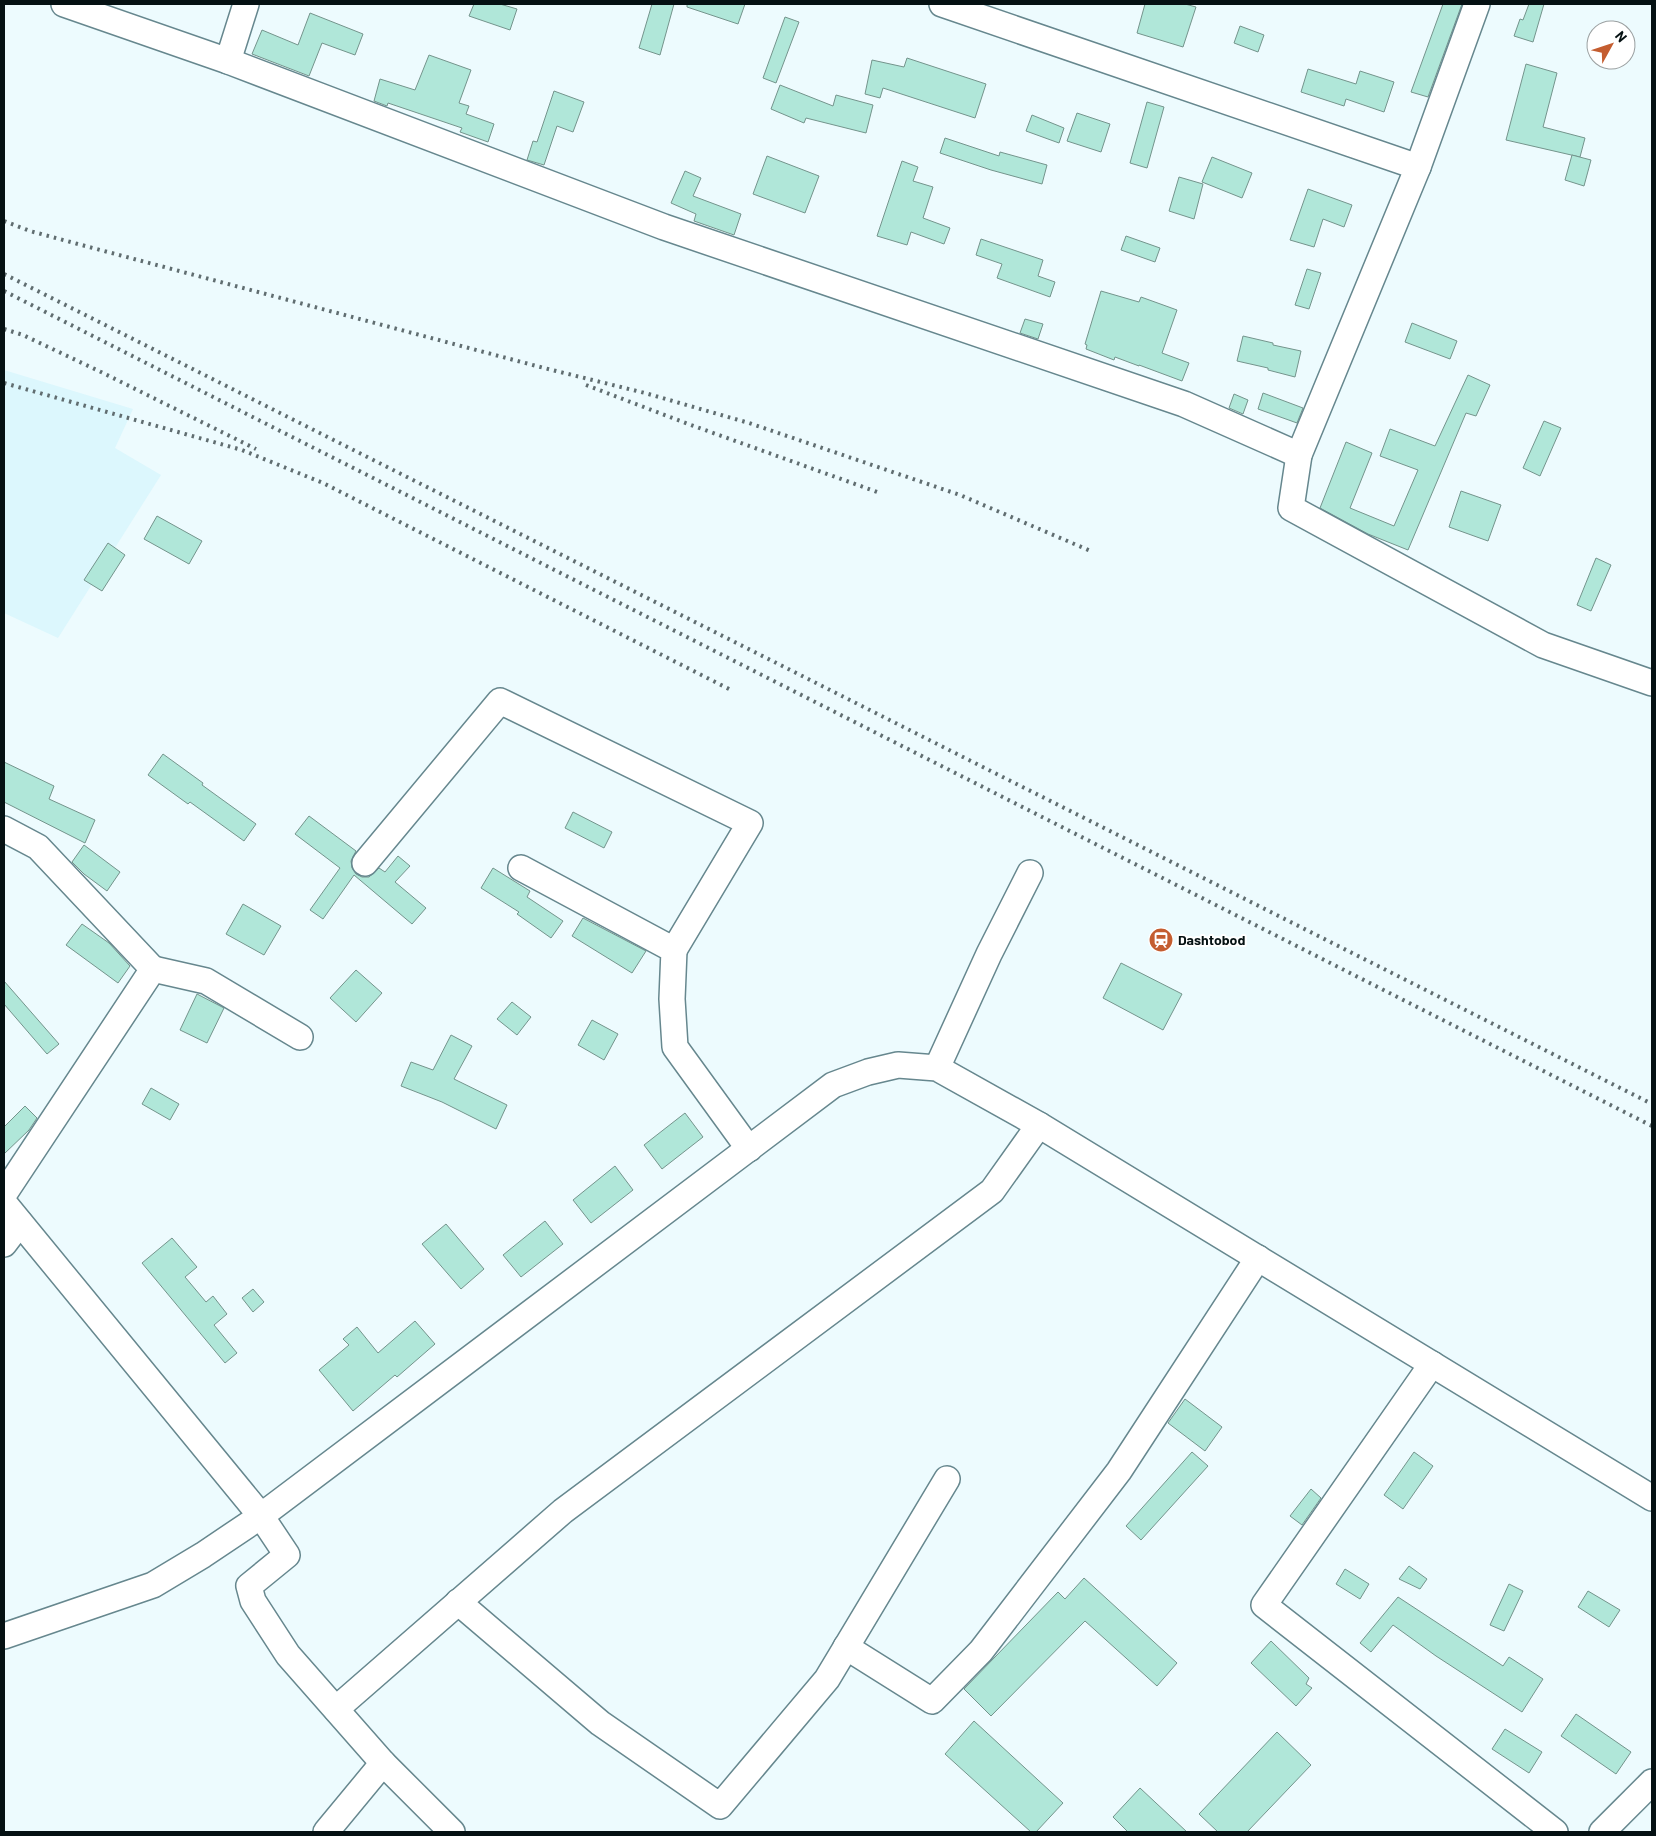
<svg xmlns="http://www.w3.org/2000/svg" width="1656" height="1836" viewBox="0 0 1656 1836" font-family="Barlow,sans-serif">
  <style>
    .built { fill: #dcf7fd }
    .building { fill: #b0e7d9; stroke: #74948c }
    .lines { fill: none; stroke-linecap: round; stroke-linejoin: round }
    .minor-casing { stroke: #66878e; stroke-width: 28 }
    .minor { stroke: #fff; stroke-width: 25 }
    .rail { stroke: #606d70; stroke-width: 4; stroke-dasharray: 2.5 5; stroke-linecap: butt }
    .labels { text-anchor: middle; stroke-width: 4; stroke-linejoin: round; paint-order: stroke }
    .poi-label { font-size: 14px; font-weight: bold; fill: #051113; stroke: #fff; text-anchor: start }
  </style>
  <rect width="100%" height="100%" fill="#edfbfe"/>
  <polygon class="built" points="4,370 133,409 115,448 161,475 58,638 4,613"/>
  <g class="building">
    <polygon points="474,4 500,4 517,9 510,30 469,16"/>
    <polygon points="652,4 674,4 660,55 639,48"/>
    <polygon points="687,4 745,4 738,24 687,7"/>
    <polygon points="1145,4 1185,4 1196,7 1183,47 1137,33"/>
    <polygon points="1443,4 1462,4 1428,97 1411,92"/>
    <polygon points="1529,4 1544,4 1533,42 1514,36 1520,19 1523,20"/>
    <polygon points="310,13 363,34 355,55 322,43 309,76 252,54 262,30 298,45"/>
    <polygon points="785,17 799,22 776,83 763,78"/>
    <polygon points="1240,26 1264,35 1258,52 1234,43"/>
    <polygon points="429,55 471,70 459,103 469,106 466,114 494,124 488,142 460,132 462,128 388,103 387,106 374,101 380,79 415,90"/>
    <polygon points="907,58 986,84 975,118 883,88 880,98 865,94 872,60 904,67"/>
    <polygon points="1526,64 1557,73 1543,127 1585,138 1580,157 1506,140"/>
    <polygon points="1308,69 1356,84 1360,71 1394,82 1384,112 1346,99 1344,106 1301,92"/>
    <polygon points="780,85 833,106 836,95 873,105 866,133 806,118 804,123 771,109"/>
    <polygon points="554,91 584,102 573,132 557,126 544,165 527,160 533,141 537,142"/>
    <polygon points="1147,102 1164,107 1147,168 1130,163"/>
    <polygon points="1077,113 1110,124 1101,152 1067,141"/>
    <polygon points="1032,115 1064,128 1059,143 1026,131"/>
    <polygon points="945,138 999,156 1000,152 1047,165 1042,184 991,170 940,153"/>
    <polygon points="1572,155 1591,160 1584,186 1565,180"/>
    <polygon points="767,156 819,176 805,213 753,194"/>
    <polygon points="1212,157 1252,173 1242,198 1202,182"/>
    <polygon points="902,161 918,167 913,181 933,187 923,218 950,228 944,244 911,232 907,245 877,236"/>
    <polygon points="685,171 701,178 693,196 741,214 734,235 694,221 696,214 671,203"/>
    <polygon points="1179,177 1203,184 1194,219 1169,211"/>
    <polygon points="1308,189 1352,205 1344,227 1323,219 1314,247 1290,240"/>
    <polygon points="1126,236 1160,248 1155,262 1121,250"/>
    <polygon points="981,239 1043,260 1038,276 1055,282 1050,297 997,278 1002,264 976,255"/>
    <polygon points="1307,269 1321,273 1309,309 1295,305"/>
    <polygon points="1101,291 1139,302 1141,297 1177,310 1162,353 1189,363 1182,381 1139,365 1139,366 1115,357 1114,360 1086,349 1087,345 1085,344"/>
    <polygon points="1025,319 1043,324 1038,339 1020,333"/>
    <polygon points="1412,323 1457,341 1450,359 1405,342"/>
    <polygon points="1243,336 1273,343 1273,345 1301,351 1295,377 1268,370 1268,368 1237,361"/>
    <polygon points="1468,375 1490,385 1476,416 1466,413 1408,550 1368,534 1320,508 1346,442 1372,453 1350,508 1394,526 1418,470 1380,456 1390,429 1435,446"/>
    <polygon points="1263,393 1303,408 1297,423 1258,409"/>
    <polygon points="1234,394 1248,400 1243,414 1229,408"/>
    <polygon points="1544,421 1561,428 1540,476 1523,468"/>
    <polygon points="1461,491 1501,505 1488,541 1449,527"/>
    <polygon points="157,516 202,541 189,564 144,539"/>
    <polygon points="108,543 125,555 102,591 84,580"/>
    <polygon points="1596,558 1611,565 1591,611 1577,605"/>
    <polygon points="163,754 203,783 202,785 256,824 244,841 190,802 188,804 148,775"/>
    <polygon points="4,762 54,786 49,799 95,820 85,843 4,802"/>
    <polygon points="573,812 612,832 604,848 565,828"/>
    <polygon points="309,816 356,851 351,861 352,868 356,874 362,877 369,877 379,868 385,872 398,856 410,866 395,882 426,908 412,924 354,875 323,919 310,910 340,868 295,834"/>
    <polygon points="84,845 120,872 107,891 84,874 72,862"/>
    <polygon points="493,868 530,891 527,897 563,921 551,938 517,914 519,912 481,888"/>
    <polygon points="243,904 281,926 264,955 226,934"/>
    <polygon points="583,918 646,951 632,973 572,936"/>
    <polygon points="82,924 109,943 130,966 118,983 66,945"/>
    <polygon points="1121,963 1182,994 1163,1030 1103,998"/>
    <polygon points="356,970 382,993 356,1022 330,998"/>
    <polygon points="4,981 59,1044 47,1054 4,1004"/>
    <polygon points="197,994 224,1008 207,1043 180,1030"/>
    <polygon points="512,1002 531,1017 517,1035 497,1019"/>
    <polygon points="592,1020 618,1034 604,1060 578,1045"/>
    <polygon points="451,1035 472,1046 454,1079 507,1105 496,1129 442,1102 401,1086 411,1062 433,1070"/>
    <polygon points="151,1088 179,1104 170,1120 142,1104"/>
    <polygon points="25,1106 37,1118 29,1130 4,1154 4,1127"/>
    <polygon points="685,1113 703,1137 662,1169 644,1145"/>
    <polygon points="615,1166 633,1190 591,1223 573,1200"/>
    <polygon points="545,1221 563,1244 521,1277 503,1255"/>
    <polygon points="446,1224 484,1269 461,1289 422,1244"/>
    <polygon points="172,1238 197,1267 185,1277 206,1302 213,1296 227,1314 214,1325 237,1353 225,1363 142,1263"/>
    <polygon points="253,1289 264,1302 253,1312 242,1298"/>
    <polygon points="415,1321 435,1344 397,1377 395,1375 353,1411 319,1370 349,1345 343,1339 357,1327 378,1353"/>
    <polygon points="1185,1399 1222,1427 1205,1451 1168,1423"/>
    <polygon points="1192,1452 1208,1466 1141,1540 1126,1526"/>
    <polygon points="1414,1452 1433,1466 1403,1509 1384,1495"/>
    <polygon points="1311,1489 1321,1498 1302,1525 1290,1516"/>
    <polygon points="1409,1566 1427,1579 1420,1589 1399,1579"/>
    <polygon points="1345,1569 1369,1584 1360,1599 1336,1584"/>
    <polygon points="1084,1578 1177,1663 1157,1686 1085,1621 991,1716 964,1689 1058,1592 1065,1599"/>
    <polygon points="1509,1584 1523,1591 1504,1631 1490,1625"/>
    <polygon points="1588,1591 1620,1610 1609,1627 1578,1607"/>
    <polygon points="1398,1597 1503,1666 1509,1657 1543,1679 1522,1712 1436,1656 1393,1625 1371,1652 1360,1643"/>
    <polygon points="1271,1641 1309,1678 1306,1684 1312,1688 1296,1706 1251,1663"/>
    <polygon points="1576,1714 1631,1752 1616,1774 1561,1736"/>
    <polygon points="974,1721 1063,1803 1036,1832 1031,1832 945,1754"/>
    <polygon points="1505,1729 1542,1752 1529,1773 1492,1749"/>
    <polygon points="1277,1732 1311,1765 1247,1832 1218,1832 1199,1814"/>
    <polygon points="1140,1788 1187,1832 1128,1832 1113,1817"/>
  </g>
  <g class="lines">
    <defs>
      <g id="minor">
        <polyline points="64,4 228,61 664,227 1184,404 1299,455"/>
        <polyline points="942,4 1418,167"/>
        <polyline points="1477,4 1418,167 1299,455 1291,508 1543,645 1652,683"/>
        <polyline points="228,61 246,4"/>
        <polyline points="4,829 38,847 153,969 4,1194"/>
        <polyline points="365,863 500,701 750,823 674,950"/>
        <polyline points="521,868 674,950 672,999 675,1047 749,1149"/>
        <polyline points="153,969 206,981 300,1037"/>
        <polyline points="937,1068 989,954 1030,873"/>
        <polyline points="4,1203 261,1516 287,1555 249,1586 253,1601 288,1655 383,1763 452,1832"/>
        <polyline points="4,1244 20,1223"/>
        <polyline points="1432,1364 1264,1605 1555,1832"/>
        <polyline points="458,1602 600,1723 720,1806 827,1679 947,1479"/>
        <polyline points="4,1636 153,1585 203,1555 261,1516 833,1085 868,1072 898,1065 937,1068 1039,1125 1652,1498"/>
        <polyline points="846,1647 932,1701 981,1651 1119,1471 1258,1258"/>
        <polyline points="336,1709 563,1511 992,1191 1039,1125"/>
        <polyline points="326,1832 383,1763"/>
        <polyline points="1602,1832 1652,1782"/>
      </g>
    </defs>
    <use href="#minor" class="minor-casing"/>
    <use href="#minor" class="minor"/>
    <g class="rail">
      <polyline points="4,221 30,231 89,247 544,368 645,393 749,423 960,495 1093,552"/>
      <polyline points="4,274 1652,1104"/>
      <polyline points="4,291 1652,1126"/>
      <polyline points="4,329 23,335 101,372 256,449"/>
      <polyline points="4,383 242,450 323,483 731,690"/>
      <polyline points="586,385 691,425 880,493"/>
    </g>
  </g>
  <defs>
    <symbol id="station-disc" viewBox="-11 -11 22 22"><circle r="9.5" fill="#c45d30" stroke="#fff"/><path d="M-3-6H3Q5-6 5-4V2Q5 4 3 4L4.5 6H3L1.5 4h-3L-3 6H-4.5L-3 4Q-5 4-5 2V-4Q-5-6-3-6ZM-3.5-4v3h7v-3ZM-3.5 1v1.5H-2V1ZM2 1v1.5H3.5V1Z" fill="#fff"/></symbol>
  </defs>
  <g fill-rule="evenodd">
    <use href="#station-disc" x="1147" y="926" width="28" height="28"/>
  </g>
  <g class="labels">
    <g class="poi-label">
      <text x="1178" y="945">Dashtobod</text>
    </g>
  </g>
  <rect width="1656" height="1836" fill="none" stroke="#051113" stroke-width="10"/>
  <g transform="translate(1611 45) rotate(50)"><circle r="24" fill="#ffffff" stroke="#9ba0a1"/>
  <path d="M0-4L9 19L0 12L-9 19Z" fill="#c45d30"/>
  <text y="-8" font-size="14" font-weight="bold" text-anchor="middle" fill="#051113">N</text>
  </g>
</svg>
